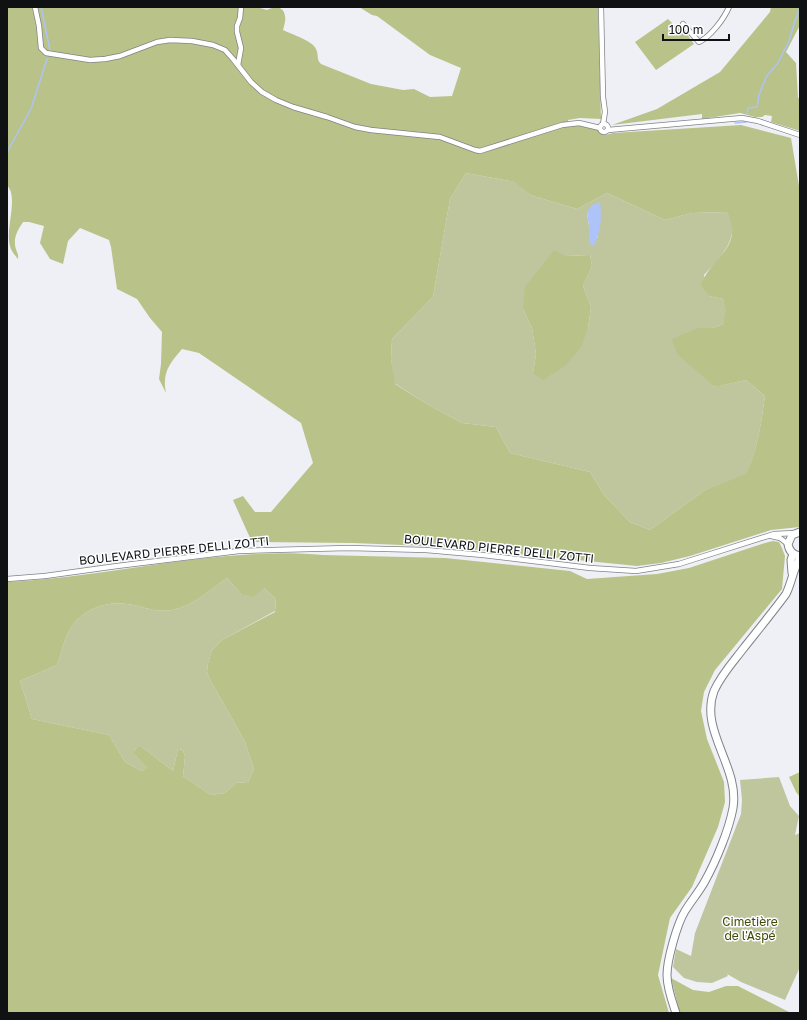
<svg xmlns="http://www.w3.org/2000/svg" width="807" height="1020" viewBox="0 0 807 1020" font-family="'Golos Text',sans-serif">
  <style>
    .green { fill: #bfc69e; fill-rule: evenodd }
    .forest { fill: #b9c288; fill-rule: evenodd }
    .water { fill: #aec4f8 }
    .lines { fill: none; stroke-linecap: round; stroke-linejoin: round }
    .stream { stroke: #aec4f8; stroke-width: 1.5 }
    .street-casing { stroke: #818389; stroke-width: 6 }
    .secondary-casing { stroke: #818389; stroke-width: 9 }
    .street { stroke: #fff; stroke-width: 4.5 }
    .secondary { stroke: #fff; stroke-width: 7 }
    .labels { text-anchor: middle; stroke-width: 3; stroke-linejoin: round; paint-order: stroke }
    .street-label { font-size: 12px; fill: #101113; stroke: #fdfeff }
    .park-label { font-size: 12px; fill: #434a04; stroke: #fdfeff }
  </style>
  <rect width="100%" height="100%" fill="#eef0f6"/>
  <g class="green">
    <path d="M466,173L516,182L530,195L577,209L607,193L665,220L692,213L727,212C729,216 732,220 732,224C735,244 717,261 704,275L709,296L723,299L727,311L723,324L713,328H698L714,387L746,380L765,396C761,423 758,450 746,475L705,490L650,530L630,522L605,496L590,472L510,453L496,427L462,423L427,404L394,383L391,359L392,339L433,297L450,199ZM587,212L598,237L589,243V226ZM590,255L592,266L583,286L591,307L588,328L533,373L536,354L532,328L523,309L566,256Z"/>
    <path d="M227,578L241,594L264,588L276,599L275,611L222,640L212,650L208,663L207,672L210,680L229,713L245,742L254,769L248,782L236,783L225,793L211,795L183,776L185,757L183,750L178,749L173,771L142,747H137L134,751L135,755L148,769L142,771L125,762L109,735L32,719L20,681L57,665C61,655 63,643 68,633C77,612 105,600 127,604C144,606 153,613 172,610C193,606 210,590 227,578Z"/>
    <polygon points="779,777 790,806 799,816 795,835 800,833 800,967 785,1000 741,982 727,974 728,976 712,983 697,982 684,978 673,967 676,949 691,956 695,933 741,814 742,800 740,780"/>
  </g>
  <g class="forest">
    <path d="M7,7H260V8L267,10C274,6 284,6 285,16C286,20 284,26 283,30C291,34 313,41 316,49C319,55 316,59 321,64L371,84L403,90L414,89L430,97L452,96L461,68L430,55L377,16L372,15L359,7H598L601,119L580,118L568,120V126C576,126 585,125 592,128C603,131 598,138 613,133L741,125L791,138L800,192V527L771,530L690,556L661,563L637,566L450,547L353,543L257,542L251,540L233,500L243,496L255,512H271L313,463L301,423L199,353L182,349C169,364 162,373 166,393L159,379L161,364L162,332L150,318L137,299L117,289L111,247L109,240L80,228L68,241L63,264L50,259L40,243L44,226L29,222H23C19,228 14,236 15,244C15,250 19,253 18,259C15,255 11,251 10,246C5,227 19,198 7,185ZM466,173L515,182L530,195L577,209L607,193L665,220L692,213L727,212C745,248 711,256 701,285L709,296L723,299L726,311L723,324L713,328H698L672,339L677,354L715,387L746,380L765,396C761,423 758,450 746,474L705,490L650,530L630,522L605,496L590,472L510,453L496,427L462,423L427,404L395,384L391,359L392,339L433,297L450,199Z"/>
    <polygon points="771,7 800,7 800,25 786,52 796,63 798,98 800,98 799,118 800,131 771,122 772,116 765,115 762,117 755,117 740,113 702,119 702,114 612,125 657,109 720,72 770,12"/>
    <polygon points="668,19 676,27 682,27 694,44 656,70 635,42"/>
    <polygon points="554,250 566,256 590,255 592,266 583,286 591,307 588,328 581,347 565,366 543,380 533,373 536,354 532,328 523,309 525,287"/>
    <path d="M773,541L779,542L782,548L785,556L782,589L715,670L704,692L701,711L707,739L724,782L725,802L718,827L692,887L670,918L658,975L669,1013H7V582C113,577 217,546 323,555L445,558L570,571L587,579L657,574L689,568L765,543ZM227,578L241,594L253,597L264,588L276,599L275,612L222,640L212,650L208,663L207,672L210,680L229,713L245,742L254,769L248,782L236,783L225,793L211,795L183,776L185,757L183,750L178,749L173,771L142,747H137L134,751V754L147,768L142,771L125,762L109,735L32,719L20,681L57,665C61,655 63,643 68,633C77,612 105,600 127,604C144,606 153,613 172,610C193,606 210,590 227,578Z"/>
    <polygon points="800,772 800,797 796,792 789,777"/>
    <polygon points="671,978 693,990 709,992 726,986 738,986 791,1013 680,1013"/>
  </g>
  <path class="water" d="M600,202C602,218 601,231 594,246L589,243V226L587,212L592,205Z"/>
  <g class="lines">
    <g class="stream">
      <polyline points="41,7 50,50"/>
      <polyline points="747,114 748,108 757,107 759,95 766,77 778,63 789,41 795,21 800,8"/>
      <polyline points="735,123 746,122"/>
      <polyline points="7,152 31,109 47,59"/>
    </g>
    <defs>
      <g id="street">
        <polyline points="35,7 39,26 41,48 46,53 90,60 105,59 120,56 157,42 170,40 192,41 213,45 225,50 233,59 251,82 262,92 276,100 293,107 327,117 355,127 371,130 440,137 475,150 480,151 562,125 579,123 600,128"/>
        <polyline points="601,7 603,97 605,112 603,124"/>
        <path d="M683,24L699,42C710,37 724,19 729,7"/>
        <polyline points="238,65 241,48 237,32 237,26 240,18 241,7"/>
        <circle cx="604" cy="128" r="4"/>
        <polyline points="608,130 742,118 758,121 800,135"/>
        <polyline points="771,536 780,538 788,544"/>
        <polyline points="7,579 45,576 117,566 239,551 348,548 426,550 483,555 590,568 636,571 679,564 774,534 795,533"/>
      </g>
      <g id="secondary">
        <path d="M800,532L792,535L788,544C789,551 793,555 800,556"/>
        <polyline points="792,573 791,560 793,554"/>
        <path d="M676,1013C672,1001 667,988 667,975C667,960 677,924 685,911C691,901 699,892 705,881C716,861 729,830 733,808C740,767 699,731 714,691C721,675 733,662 743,649C758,630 772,613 786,594C792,582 793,569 800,558"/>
      </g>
    </defs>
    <use href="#street" class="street-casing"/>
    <use href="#secondary" class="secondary-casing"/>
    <use href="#street" class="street"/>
    <use href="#secondary" class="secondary"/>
  </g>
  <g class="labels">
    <g class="street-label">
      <text transform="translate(499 549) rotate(6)" y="4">BOULEVARD PIERRE DELLI ZOTTI</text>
      <text transform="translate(174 551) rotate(-6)" y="4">BOULEVARD PIERRE DELLI ZOTTI</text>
    </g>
    <g class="park-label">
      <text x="750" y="926">Cimetière<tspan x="750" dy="14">de l'Aspé</tspan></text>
    </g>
  </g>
  <rect width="807" height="1020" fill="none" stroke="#101113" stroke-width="16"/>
  <path d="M663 34v6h66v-6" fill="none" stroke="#101113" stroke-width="2"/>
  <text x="669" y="34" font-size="12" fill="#101113" stroke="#fdfeff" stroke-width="3" paint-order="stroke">100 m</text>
</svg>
